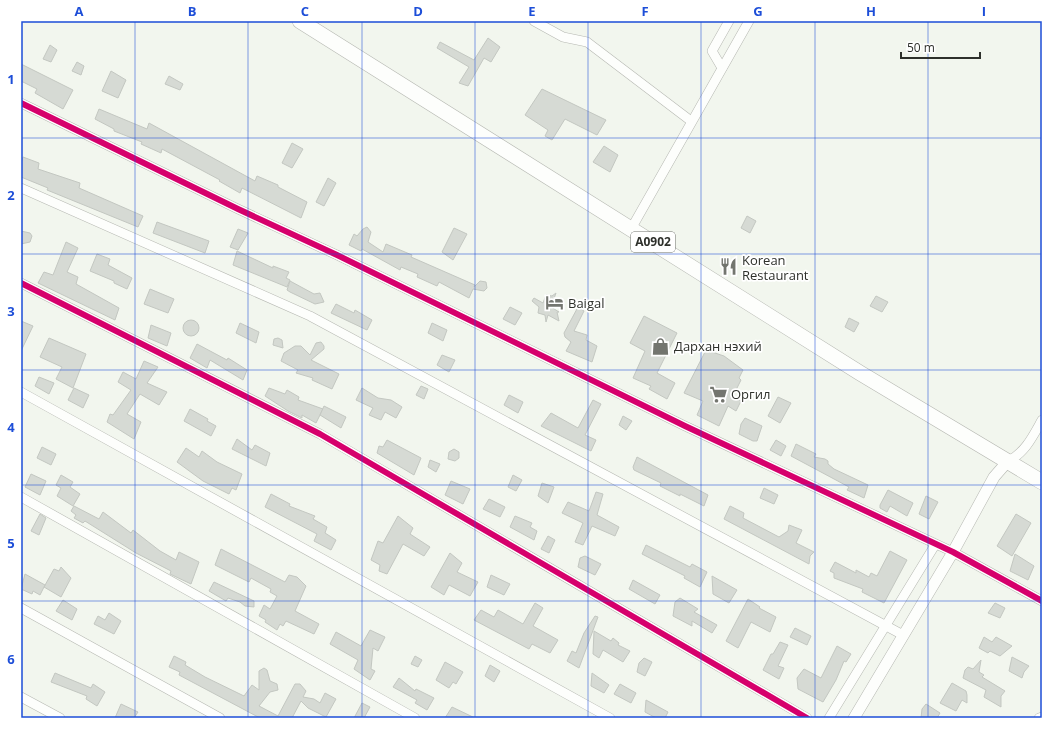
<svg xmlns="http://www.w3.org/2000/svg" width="1063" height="739" viewBox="0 0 1063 739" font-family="'Open Sans',sans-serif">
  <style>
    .building { fill: #d6dad4; stroke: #c3c7c1 }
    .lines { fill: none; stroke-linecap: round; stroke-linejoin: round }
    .minor-casing { stroke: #b6b8b2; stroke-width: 10 }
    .tertiary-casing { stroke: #b6b8b2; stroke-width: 12 }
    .trunk-casing { stroke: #b6b8b2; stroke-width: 16 }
    .minor { stroke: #fdfefc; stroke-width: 9 }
    .tertiary { stroke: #fdfefc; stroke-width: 11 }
    .trunk { stroke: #fdfefc; stroke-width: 15 }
    .cycleway-casing { stroke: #fff; stroke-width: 8 }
    .cycleway { stroke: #d6006c; stroke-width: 6 }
    .grid { fill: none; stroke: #1d4ed8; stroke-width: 1; stroke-opacity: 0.55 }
    .labels { text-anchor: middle; stroke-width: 3.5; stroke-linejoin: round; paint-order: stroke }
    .shield { fill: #fff; stroke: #6d6e6b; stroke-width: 1 }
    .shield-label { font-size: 12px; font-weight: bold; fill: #2e302b }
    .poi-label { font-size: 13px; fill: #2e302b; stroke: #fff; text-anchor: start }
    .neatline { fill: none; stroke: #1d4ed8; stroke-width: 1.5 }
    .grid-label { font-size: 13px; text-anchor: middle; font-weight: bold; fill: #1d4ed8 }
  </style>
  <rect width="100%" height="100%" fill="#f2f6ee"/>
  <g class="building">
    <polygon points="488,38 500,47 491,62 484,58 468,86 459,83 469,67 437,48 440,42 474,60"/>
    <polygon points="50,45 57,50 51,62 43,59"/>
    <polygon points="77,62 84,66 81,75 72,71"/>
    <polygon points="21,64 73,90 63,109 35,93 37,89 21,81"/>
    <polygon points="111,71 126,80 118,98 102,91"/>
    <polygon points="169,76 183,84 180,90 165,84"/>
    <polygon points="542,89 606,120 597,135 565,119 552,140 545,136 548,130 525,115"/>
    <polygon points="99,109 147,129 149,123 255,181 257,176 278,185 278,187 307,202 301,218 242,188 240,193 219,181 220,180 162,149 161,153 141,144 142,142 114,131 114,129 95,119"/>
    <polygon points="292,143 303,149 292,168 282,163"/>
    <polygon points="604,146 618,155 610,172 593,162"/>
    <polygon points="23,157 39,163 38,169 80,183 79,188 143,216 138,227 47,190 48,188 21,177 21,163"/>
    <polygon points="328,178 336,183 324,206 316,202"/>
    <polygon points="747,216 756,221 750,233 741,228"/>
    <polygon points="157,222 209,241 205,253 153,233"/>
    <polygon points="367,227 371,232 368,242 383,252 386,244 412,255 411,257 475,285 474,287 480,281 486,282 487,288 484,291 473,289 469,298 439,282 437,286 417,277 418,274 401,267 400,270 362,249 361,251 349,245 354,234 357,236 363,229"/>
    <polygon points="454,228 467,234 453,260 442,252"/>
    <polygon points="238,229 248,233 238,250 230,247"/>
    <polygon points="21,231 30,233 32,236 30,242 21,244"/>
    <polygon points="66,242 78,248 67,272 78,277 76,284 119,308 115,320 38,283 44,272 53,275"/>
    <polygon points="237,251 273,268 273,266 289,272 286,278 290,280 287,287 233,265"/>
    <polygon points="97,254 110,259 108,265 132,278 127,289 114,283 114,281 90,271"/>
    <polygon points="290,281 314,294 320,293 324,302 315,304 290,292 287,290"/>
    <polygon points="150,289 174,299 168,313 144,304"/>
    <polygon points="556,293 551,307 559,312 557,312 559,321 548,315 546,322 545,315 538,313 539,307 532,301 534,298 543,303 546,295 552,296"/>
    <polygon points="876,296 888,302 882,312 870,306"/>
    <polygon points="336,304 354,313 355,310 372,320 367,330 331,313"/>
    <polygon points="510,307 522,313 515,325 503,319"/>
    <polygon points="578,307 584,311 574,331 587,335 586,340 597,346 592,362 566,351 571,342 565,337 564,333"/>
    <polygon points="644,316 677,333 657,373 675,383 667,399 649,389 651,386 633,378 645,351 630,343"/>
    <polygon points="849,318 859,323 854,332 845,327"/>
    <circle cx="191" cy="328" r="8"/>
    <polygon points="21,321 33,326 21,351"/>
    <polygon points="240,323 259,332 256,343 236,333"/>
    <polygon points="432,323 447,330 443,341 428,333"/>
    <polygon points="151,325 171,333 167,346 148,338"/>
    <polygon points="49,338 86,354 73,388 56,379 62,367 40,357"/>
    <polygon points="278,338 282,340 283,348 273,345 274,339"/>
    <polygon points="321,342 324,346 324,349 311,360 339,374 332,389 312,380 313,378 296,373 298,370 281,361 284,353 295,346 301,346 310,355 316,343"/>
    <polygon points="197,344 227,360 228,358 247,370 243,380 210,360 207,368 190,358"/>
    <polygon points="706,350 724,356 743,370 739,378 741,380 733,396 741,401 736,411 728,406 719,426 697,415 703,401 684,393"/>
    <polygon points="442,355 455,360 449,372 437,365"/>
    <polygon points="144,361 158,367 147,383 167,392 159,405 140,394 127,414 141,422 134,439 107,422 110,414 113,415 131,390 118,382 123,372 136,379"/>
    <polygon points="39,377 54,383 49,394 35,386"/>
    <polygon points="421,386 428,389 424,399 416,395"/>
    <polygon points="74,388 89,395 83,408 68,400"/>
    <polygon points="269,388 285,394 287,390 299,397 298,400 323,409 316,423 302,415 302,418 288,411 265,396"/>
    <polygon points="362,388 378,398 391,400 402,407 396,418 385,412 381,420 369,415 373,408 356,400"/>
    <polygon points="509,395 523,402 518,413 504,405"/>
    <polygon points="778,397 791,403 780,423 768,416"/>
    <polygon points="593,400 601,404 585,435 596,440 591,451 541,426 551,413 578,428"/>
    <polygon points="324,406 346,417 341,428 320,415"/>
    <polygon points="190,409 208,419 207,421 216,426 211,436 184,421"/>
    <polygon points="623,416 632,421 626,430 619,425"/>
    <polygon points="745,418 762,426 757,441 753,441 739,434 741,424"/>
    <polygon points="237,439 252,450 255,445 270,453 266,466 232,449"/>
    <polygon points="387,440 421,458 414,475 377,453 379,446 383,447"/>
    <polygon points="776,440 786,446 781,456 770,450"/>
    <polygon points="796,444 816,454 814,457 825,459 828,461 828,464 834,469 868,485 864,498 847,490 849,487 791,456"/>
    <polygon points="42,447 56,454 51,465 37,458"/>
    <polygon points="186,448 199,457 202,451 217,462 242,474 236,490 232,488 229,494 203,481 177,462"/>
    <polygon points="454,449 459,452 459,458 455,461 448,459 449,452"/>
    <polygon points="637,457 708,495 704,506 680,494 680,496 660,486 661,483 634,470 633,467"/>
    <polygon points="430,460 440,464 436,472 428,467"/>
    <polygon points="31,474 46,481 40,495 25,487"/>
    <polygon points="61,475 73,482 70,487 80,494 73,506 57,496 61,488 56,485"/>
    <polygon points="513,475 522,480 516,491 508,487"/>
    <polygon points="451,481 470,489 463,504 445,495"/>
    <polygon points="542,483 554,487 548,503 538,496"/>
    <polygon points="764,488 778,495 774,504 760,498"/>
    <polygon points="888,490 913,503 907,516 890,506 887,512 880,508 880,505"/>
    <polygon points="596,492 603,494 597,515 619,527 615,536 592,526 583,545 575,542 583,523 562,513 568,502 589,511"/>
    <polygon points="271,494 290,504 289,506 315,516 313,519 327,527 325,533 336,540 331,550 314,541 317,534 265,507"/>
    <polygon points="926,496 938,502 929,519 919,514"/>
    <polygon points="489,499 505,507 500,517 483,509"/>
    <polygon points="74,506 99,519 103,512 131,533 133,530 160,551 176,560 179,552 199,562 191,584 170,574 171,571 136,553 85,521 83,523 74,518 76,515 71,511"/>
    <polygon points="730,506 744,513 743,518 779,537 788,531 789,525 802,530 796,543 814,552 810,556 809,564 724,519"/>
    <polygon points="40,514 46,518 39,535 31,531"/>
    <polygon points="1016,514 1031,523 1012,556 997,546"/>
    <polygon points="398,516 413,528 410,534 430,547 424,556 403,544 387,574 379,571 380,565 371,560 378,541 383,543"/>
    <polygon points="515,516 532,523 530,527 537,531 534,540 510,527"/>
    <polygon points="548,536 555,540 549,553 541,549"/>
    <polygon points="646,545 690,567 692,564 707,572 700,587 684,578 685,576 642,554"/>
    <polygon points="221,549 285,582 289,575 297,577 306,586 295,611 319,624 314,634 286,621 283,626 280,624 277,630 265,622 266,620 259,616 264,605 270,609 277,596 270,592 271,589 251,578 249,582 215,565"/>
    <polygon points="890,551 907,560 884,603 862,592 863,589 834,578 834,573 830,571 835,562 856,573 856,570 869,577 871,573 877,576"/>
    <polygon points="450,553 462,563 457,572 478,582 470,596 449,585 444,595 431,587"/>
    <polygon points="1015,554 1034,566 1028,580 1010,571"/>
    <polygon points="585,556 601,564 595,575 578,567 580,558"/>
    <polygon points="61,567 71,578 61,597 44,587 54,569 59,571"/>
    <polygon points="25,574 45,585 40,595 33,591 32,594 21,589"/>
    <polygon points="491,575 510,584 504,595 487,587"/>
    <polygon points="712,576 737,590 729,603 713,594"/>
    <polygon points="633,580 660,595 655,604 629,589"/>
    <polygon points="214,582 254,601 254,607 245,606 240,602 228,598 226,601 209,591"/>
    <polygon points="680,598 698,609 694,612 717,625 712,633 692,621 692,626 673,616 675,602"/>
    <polygon points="748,599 760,607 759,608 776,617 770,632 751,622 738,648 726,641"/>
    <polygon points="63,600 77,609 72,620 56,611"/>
    <polygon points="535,603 543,608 533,626 558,640 550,653 532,644 529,649 474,620 481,610 494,617 498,610 523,624"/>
    <polygon points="995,603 1005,608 1000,618 988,613"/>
    <polygon points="109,613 121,621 114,634 94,624 98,616 105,620"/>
    <polygon points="595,616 598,617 579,668 567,661 572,651 576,653 584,633"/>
    <polygon points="795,628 811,636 807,645 790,637"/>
    <polygon points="370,630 385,637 378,651 373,648 371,669 375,671 370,680 354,669 358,660 330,644 336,632 361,646"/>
    <polygon points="594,631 611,641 613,638 619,643 618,645 630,651 623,662 603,650 599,658 593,654"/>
    <polygon points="984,637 992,642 996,637 1012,646 1000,656 990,651 988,653 979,648"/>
    <polygon points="780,642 788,645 778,666 784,668 779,679 763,670 771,654 773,654"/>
    <polygon points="837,646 851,654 846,662 844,661 836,680 823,702 798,689 797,678 804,669 821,678"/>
    <polygon points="174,656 186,662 185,665 205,677 244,696 252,685 259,690 259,671 264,668 267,670 270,681 277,684 278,690 270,692 259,706 278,716 295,684 300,684 306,691 303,697 314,699 320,703 325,693 336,699 326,717 308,708 301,701 292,718 260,718 179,675 180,672 169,667"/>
    <polygon points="415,656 422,660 418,667 411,664"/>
    <polygon points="1012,657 1029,666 1024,672 1022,678 1009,671"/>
    <polygon points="644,658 652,662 645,676 637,672 639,663"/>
    <polygon points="981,660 979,672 984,675 982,677 1005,691 1001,696 1001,707 984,697 986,690 963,678 965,670 968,667 973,669"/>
    <polygon points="445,662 463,672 456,684 453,682 449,688 436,680"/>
    <polygon points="490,665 500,671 494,682 485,676"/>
    <polygon points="55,673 91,688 93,684 105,692 97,706 86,699 87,696 51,682"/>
    <polygon points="592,673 609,685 604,693 591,686"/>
    <polygon points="399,678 415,691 416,689 434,698 427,710 415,703 417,700 393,687"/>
    <polygon points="952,683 966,691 967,695 967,703 962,700 956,711 940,703"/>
    <polygon points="620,684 636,693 631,703 614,694"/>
    <polygon points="646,700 668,712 665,718 656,718 645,712"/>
    <polygon points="362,703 370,707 364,718 354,718"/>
    <polygon points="121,704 138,712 134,718 115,718"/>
    <polygon points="926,704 940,713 937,718 921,718 922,709"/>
    <polygon points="452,707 475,718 445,718"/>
  </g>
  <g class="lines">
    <defs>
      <g id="minor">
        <polyline points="534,21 563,37 587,42 691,121"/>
        <polyline points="722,68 712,51 729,21"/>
        <polyline points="21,103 238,209 337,255 685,426 953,552 1042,601"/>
        <polyline points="21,188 310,316 903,635"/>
        <polyline points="631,229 749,21"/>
        <polyline points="21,283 320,434 807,718"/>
        <polyline points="21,392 610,718"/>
        <path d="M1008,461C1025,453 1033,436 1042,420"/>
        <polyline points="21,497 415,718"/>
        <polyline points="21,608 220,718"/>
        <polyline points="21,697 60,718"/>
        <polyline points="829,718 935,545"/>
        <polyline points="1039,718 1042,717"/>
      </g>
      <polyline id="tertiary" points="854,718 953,552 994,477 1008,461"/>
      <polyline id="trunk" points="300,21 860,373 1042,482"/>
    </defs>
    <use href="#minor" class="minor-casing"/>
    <use href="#tertiary" class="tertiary-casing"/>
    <use href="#trunk" class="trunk-casing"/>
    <use href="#minor" class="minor"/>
    <use href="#tertiary" class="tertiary"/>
    <use href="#trunk" class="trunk"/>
    <defs>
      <g id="cycleway">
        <polyline points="21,103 238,209 337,255 685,426 953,552 1042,601"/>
        <polyline points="21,283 320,434 807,718"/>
      </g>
    </defs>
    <use href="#cycleway" class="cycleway-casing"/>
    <use href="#cycleway" class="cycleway"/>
  </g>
  <path class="grid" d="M135,21V718M248,21V718M362,21V718M475,21V718M588,21V718M701,21V718M815,21V718M928,21V718M21,138H1042M21,254H1042M21,370H1042M21,485H1042M21,601H1042"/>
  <defs>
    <symbol id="restaurant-bare" viewBox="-9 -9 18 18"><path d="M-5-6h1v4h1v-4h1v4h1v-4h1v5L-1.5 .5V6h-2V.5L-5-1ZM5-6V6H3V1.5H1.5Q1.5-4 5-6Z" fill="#73756f" stroke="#fff" stroke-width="2.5" paint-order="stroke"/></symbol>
    <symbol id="hotel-bare" viewBox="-9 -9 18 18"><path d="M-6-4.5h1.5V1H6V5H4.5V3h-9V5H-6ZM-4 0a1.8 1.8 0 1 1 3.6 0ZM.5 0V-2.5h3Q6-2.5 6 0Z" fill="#73756f" stroke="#fff" stroke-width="2.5" paint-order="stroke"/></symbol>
    <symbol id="shop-bare" viewBox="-9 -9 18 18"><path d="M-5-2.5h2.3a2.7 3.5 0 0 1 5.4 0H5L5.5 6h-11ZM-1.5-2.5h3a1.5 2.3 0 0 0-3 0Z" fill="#73756f" stroke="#fff" stroke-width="2.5" paint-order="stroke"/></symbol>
    <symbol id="supermarket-bare" viewBox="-9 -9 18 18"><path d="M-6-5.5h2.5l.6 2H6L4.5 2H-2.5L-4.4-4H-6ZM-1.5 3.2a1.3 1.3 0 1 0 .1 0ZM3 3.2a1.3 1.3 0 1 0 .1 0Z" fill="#73756f" stroke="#fff" stroke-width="2.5" paint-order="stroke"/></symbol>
  </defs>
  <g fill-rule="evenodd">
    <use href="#restaurant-bare" x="716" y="254" width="25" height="25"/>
    <use href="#hotel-bare" x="542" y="290" width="25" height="25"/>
    <use href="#shop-bare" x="648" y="334" width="25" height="25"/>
    <use href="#supermarket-bare" x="706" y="382" width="25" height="25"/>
  </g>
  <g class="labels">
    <rect class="shield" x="631" y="232" width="44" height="20" rx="3"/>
    <g class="shield-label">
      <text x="653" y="246">A0902</text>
    </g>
    <g class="poi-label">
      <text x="742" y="265">Korean<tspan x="742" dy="15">Restaurant</tspan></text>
      <text x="568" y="308">Baigal</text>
      <text x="674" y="351">Дархан нэхий</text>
      <text x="731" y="399">Оргил</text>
    </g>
  </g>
  <rect width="1063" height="739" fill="none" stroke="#ffffff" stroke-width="44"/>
  <path d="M901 52v6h79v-6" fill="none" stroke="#2e302b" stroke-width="2"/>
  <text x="907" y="52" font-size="12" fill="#2e302b" stroke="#ffffff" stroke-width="3" paint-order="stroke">50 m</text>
  <rect x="22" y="22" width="1019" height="695" class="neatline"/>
  <g class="grid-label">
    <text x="79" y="16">A</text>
    <text x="192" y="16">B</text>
    <text x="305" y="16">C</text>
    <text x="418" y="16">D</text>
    <text x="532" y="16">E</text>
    <text x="645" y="16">F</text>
    <text x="758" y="16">G</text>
    <text x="871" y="16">H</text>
    <text x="984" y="16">I</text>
    <text x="11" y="84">1</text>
    <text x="11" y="200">2</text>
    <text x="11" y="316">3</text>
    <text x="11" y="432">4</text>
    <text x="11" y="548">5</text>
    <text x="11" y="664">6</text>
  </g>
</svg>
